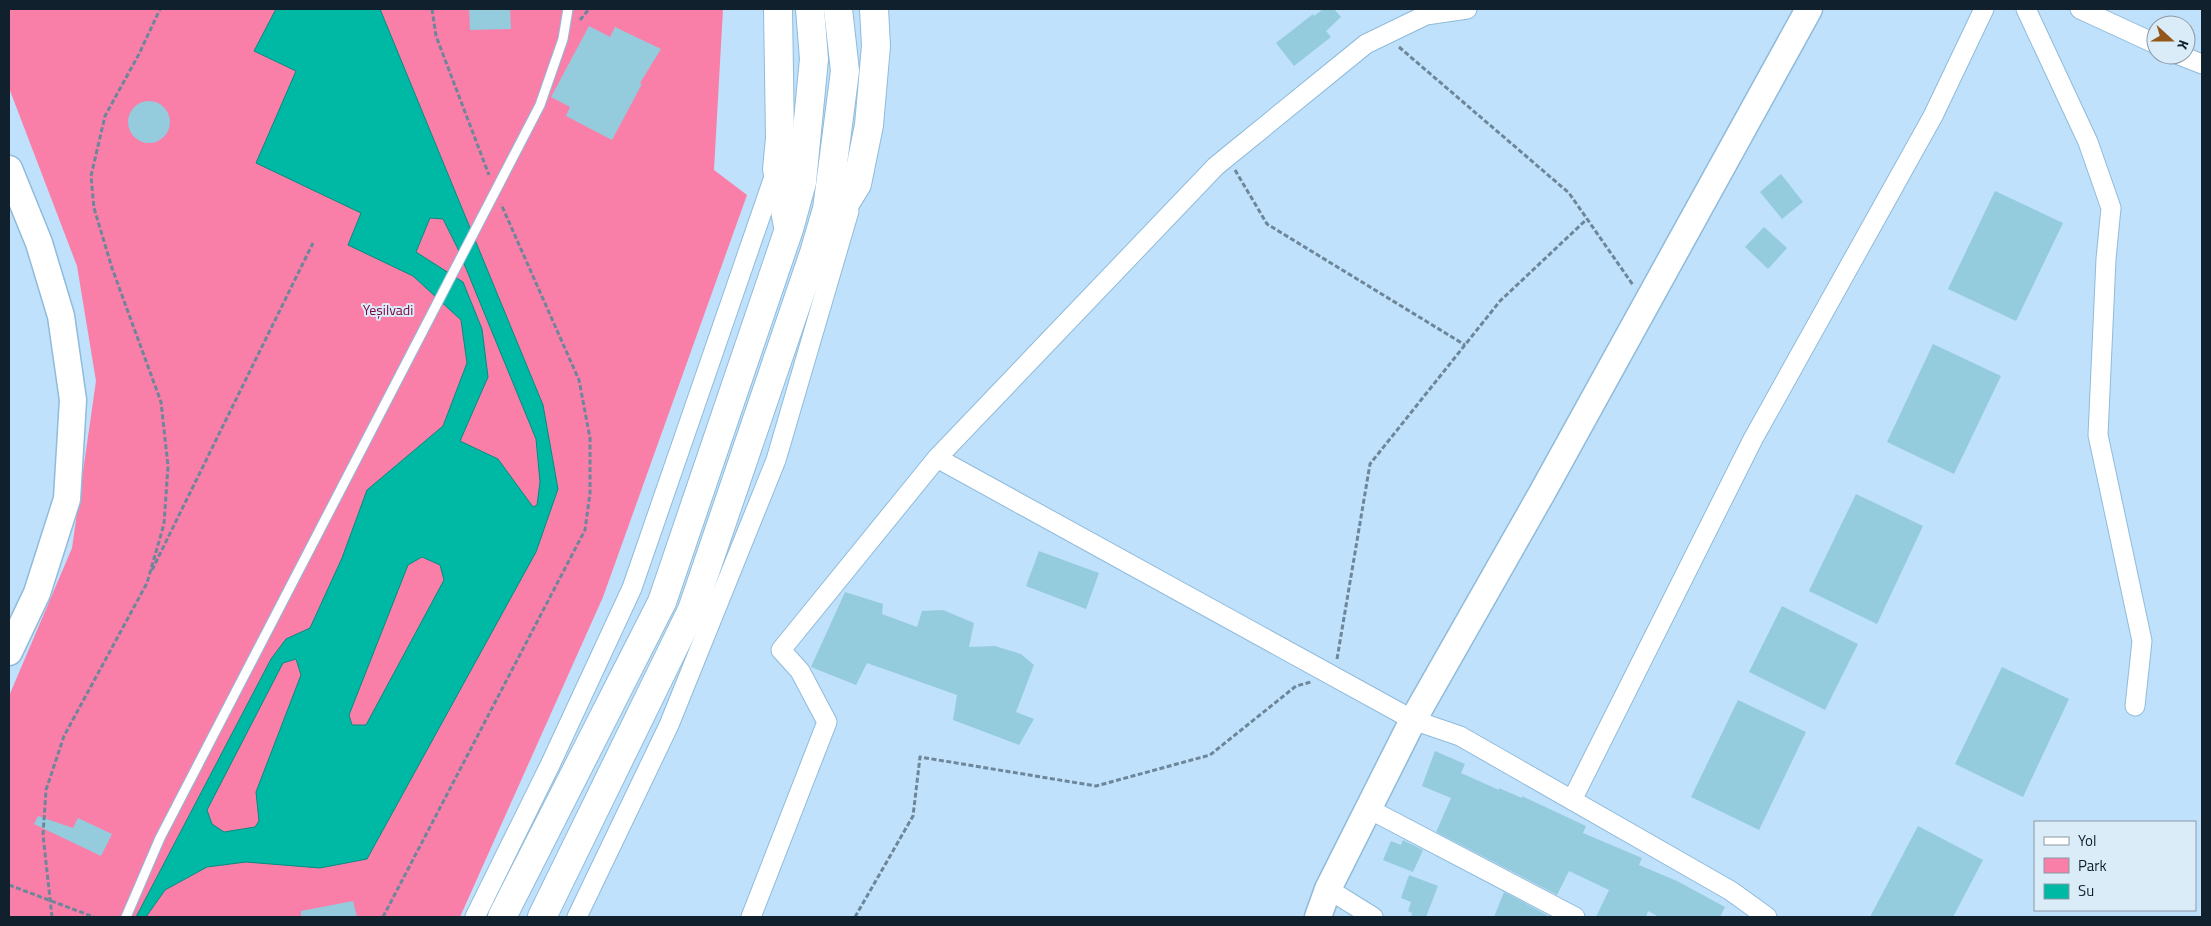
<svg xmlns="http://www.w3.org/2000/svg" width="2211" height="926" viewBox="0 0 2211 926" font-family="'Titillium Web',sans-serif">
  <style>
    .green { fill: #f97fa8 }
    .water { fill: #00b9a4; stroke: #058b80; fill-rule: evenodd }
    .building { fill: #94ccde }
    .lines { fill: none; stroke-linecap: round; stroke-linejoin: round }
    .lane-casing { stroke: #90bbda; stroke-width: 11 }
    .street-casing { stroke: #90bbda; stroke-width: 21 }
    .secondary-casing { stroke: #90bbda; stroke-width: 29 }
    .primary-casing { stroke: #90bbda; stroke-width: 30 }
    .path { stroke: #6d869a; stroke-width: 3; stroke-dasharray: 5 2.5; stroke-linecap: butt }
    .lane { stroke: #fff; stroke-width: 9 }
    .street { stroke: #fff; stroke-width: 19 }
    .secondary { stroke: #fff; stroke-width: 26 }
    .primary { stroke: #fff; stroke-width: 28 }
    .labels { text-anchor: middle; stroke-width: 4; stroke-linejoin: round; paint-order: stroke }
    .park-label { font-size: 14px; fill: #7d053f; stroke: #dbecf9 }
  </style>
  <rect width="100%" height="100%" fill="#bfe1fb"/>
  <polygon class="green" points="9,9 723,9 714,170 747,195 603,597 460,917 9,917 9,696 72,548 96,381 77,266 9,88"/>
  <path class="water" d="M276,9H380L543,405L558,489L536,552L367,859L320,868L246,862L207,867L165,890L146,917H136L271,659L286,639L310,628L342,558L367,490L443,426L467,363L461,320L413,276L348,245L361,213L256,163L296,71L254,51ZM430,218L443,219L458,249L536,439L540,482L537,505L533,507L498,459L460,441L488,377L482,329L463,282L416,252ZM422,557L440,565L444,580L366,725H352L349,715L408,565ZM296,659L301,675L256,792L259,821L255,827L224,832L212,824L207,810L283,663Z"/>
  <g class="building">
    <polygon points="469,9 510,9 511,29 470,30"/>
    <polygon points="1323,9 1334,9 1341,17 1326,31 1331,37 1294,66 1276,43 1313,14 1314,16"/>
    <polygon points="589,26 610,37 615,27 661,49 640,83 642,84 612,140 566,116 570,107 551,97"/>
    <circle cx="149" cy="122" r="21"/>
    <polygon points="1781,174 1803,202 1782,219 1760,192"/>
    <polygon points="1995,191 2063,223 2016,321 1948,289"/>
    <polygon points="1764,227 1787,248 1768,269 1745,247"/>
    <polygon points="1933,344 2001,376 1954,474 1887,442"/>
    <polygon points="1856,494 1923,526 1877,624 1809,591"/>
    <polygon points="1039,551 1099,573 1086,609 1026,586"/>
    <polygon points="845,592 883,604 882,614 917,627 922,611 943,610 974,623 969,647 995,646 1021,654 1034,665 1016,712 1034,719 1019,745 953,720 957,695 867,663 856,685 811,667"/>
    <polygon points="1782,606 1858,644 1825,710 1749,672"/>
    <polygon points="2002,667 2069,699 2023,797 1955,764"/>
    <polygon points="1738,700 1806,732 1759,830 1691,797"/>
    <polygon points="1435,751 1465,764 1461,773 1499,790 1499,788 1522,798 1522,796 1586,826 1583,833 1642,858 1639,865 1677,881 1725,907 1720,917 1659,917 1648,911 1646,917 1596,917 1609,890 1569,871 1557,895 1436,832 1451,798 1422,786"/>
    <polygon points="38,816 73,828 78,818 112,834 101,856 34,824"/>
    <polygon points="1918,826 1983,860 1953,917 1870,917"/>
    <polygon points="1403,840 1423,850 1413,872 1383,860 1391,841 1401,845"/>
    <polygon points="1409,875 1438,886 1426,917 1411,917 1412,913 1408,911 1411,902 1401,898"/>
    <polygon points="1504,892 1547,915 1546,917 1494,917"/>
    <polygon points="353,901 357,917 301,917 301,911"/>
  </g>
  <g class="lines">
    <defs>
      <polyline id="lane" points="126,917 160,838 540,105 563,39 568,9"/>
      <g id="street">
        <polyline points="2026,9 2088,142 2111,208 2106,259 2098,435 2142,641 2135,706"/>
        <polyline points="2080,9 2156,44"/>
        <polyline points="2179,55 2202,64"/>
        <polyline points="937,458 1413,720 1460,736 1731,891 1767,917"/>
        <polyline points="1572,800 1753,439 1933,116 1984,9"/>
        <polyline points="1369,809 1575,917"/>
        <polyline points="1328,889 1373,917"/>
        <polyline points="475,917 550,765 632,588 776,171"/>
        <polyline points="577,917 669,725 776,460 849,211"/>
        <polyline points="751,917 827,722 800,671 781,650 937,458 1216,166 1366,44 1426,15 1467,9"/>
      </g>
      <g id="secondary">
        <polyline points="9,169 39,243 61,316 73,400 67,499 37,593 9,652"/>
        <polyline points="1318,917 1328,889 1413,720 1542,493 1809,9"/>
      </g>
      <g id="primary">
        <polyline points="778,9 780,138 777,169 788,226"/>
        <polyline points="828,231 857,184 869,125 876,46 874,9"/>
        <polyline points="502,917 662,602 789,229 802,182 814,59 810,9"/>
        <polyline points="542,917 692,610 814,253 827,209 845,71 838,9"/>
      </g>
    </defs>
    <use href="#lane" class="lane-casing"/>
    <use href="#street" class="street-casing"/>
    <use href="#secondary" class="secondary-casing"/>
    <use href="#primary" class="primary-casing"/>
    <g class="path">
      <polyline points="432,9 436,36 489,175"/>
      <polyline points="580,20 589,9"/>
      <polyline points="1399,47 1569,193 1633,285"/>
      <polyline points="1235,170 1267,224 1465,345"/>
      <polyline points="152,570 313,243"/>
      <polyline points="1337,659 1370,464 1500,301 1587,219"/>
      <polyline points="9,885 94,917"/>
      <polyline points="52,917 43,835 46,790 64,736 147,583 164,524 168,466 161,402 112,268 94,208 91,176 105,116 139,54 160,9"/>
      <polyline points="383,917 585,530 590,493 590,438 579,380 501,204"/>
      <polyline points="855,917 913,816 920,757 1096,786 1210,755 1296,686 1311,682"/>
    </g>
    <use href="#lane" class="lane"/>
    <use href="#street" class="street"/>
    <use href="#secondary" class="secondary"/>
    <use href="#primary" class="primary"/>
  </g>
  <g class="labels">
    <g class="park-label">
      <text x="388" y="315">Yeşilvadi</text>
    </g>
  </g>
  <rect width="2211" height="926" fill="none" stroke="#10202c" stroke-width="20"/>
  <rect x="2034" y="821" width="162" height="90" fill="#dbecf9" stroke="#8a9aa7"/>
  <rect x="2044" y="837" width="25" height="8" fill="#ffffff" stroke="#8a9aa7"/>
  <text x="2078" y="846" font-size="15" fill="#10202c">Yol</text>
  <rect x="2044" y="858" width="25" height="15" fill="#f97fa8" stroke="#8a9aa7"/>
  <text x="2078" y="871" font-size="15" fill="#10202c">Park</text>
  <rect x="2044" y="884" width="25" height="15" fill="#00b9a4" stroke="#8a9aa7"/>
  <text x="2078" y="896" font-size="15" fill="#10202c">Su</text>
  <g transform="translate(2171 40) rotate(111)"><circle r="24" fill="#dbecf9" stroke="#8a9aa7"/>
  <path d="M0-4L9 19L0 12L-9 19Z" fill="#94571a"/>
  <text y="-8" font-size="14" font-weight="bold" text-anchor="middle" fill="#10202c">K</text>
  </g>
</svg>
